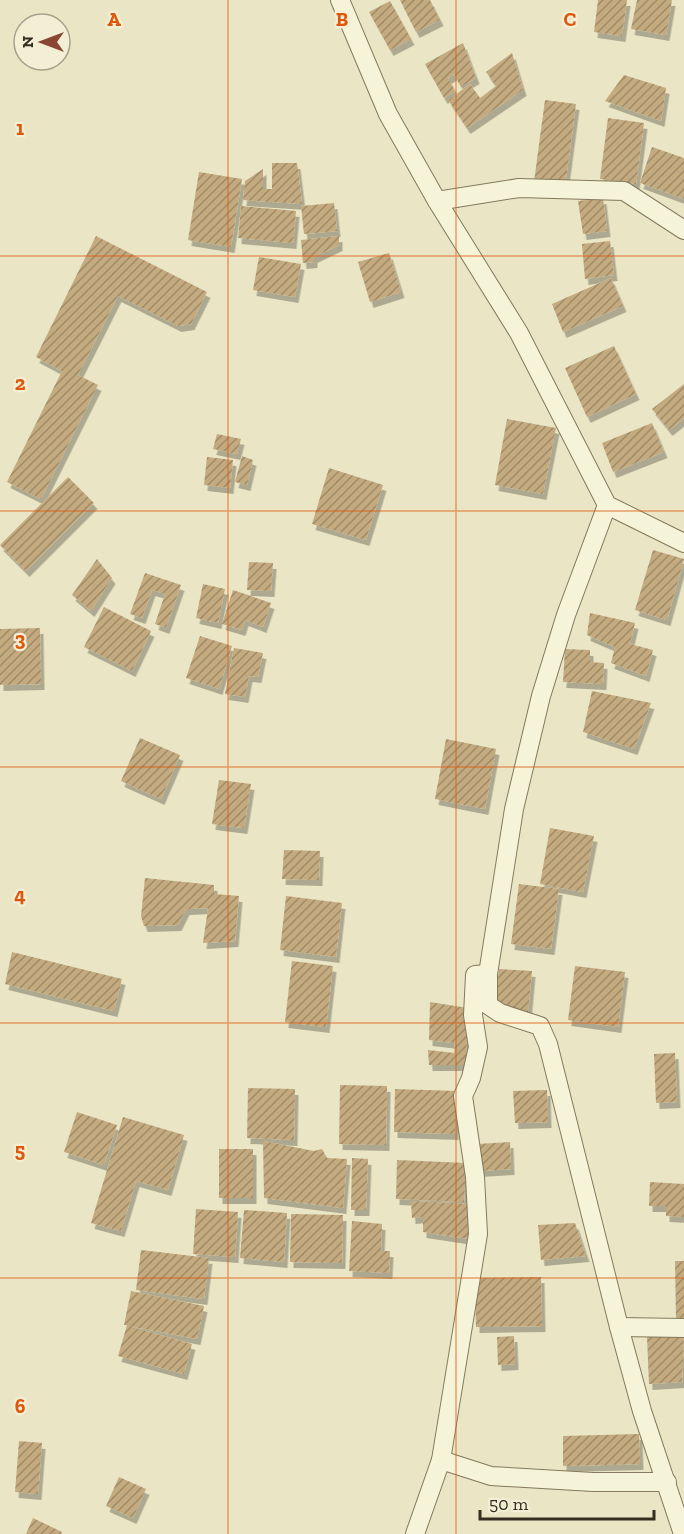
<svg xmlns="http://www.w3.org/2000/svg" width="684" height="1534" viewBox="0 0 684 1534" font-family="'Zilla Slab',serif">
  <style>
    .building { fill: url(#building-hatch); filter: url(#shadow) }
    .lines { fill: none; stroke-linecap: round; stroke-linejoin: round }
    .minor-casing { stroke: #83795d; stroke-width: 20 }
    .minor { stroke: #f5f3d8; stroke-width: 18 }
    .grid { fill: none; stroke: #df570d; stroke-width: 1.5; stroke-opacity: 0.55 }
    .grid-label { font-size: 20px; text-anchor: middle; font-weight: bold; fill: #df570d; stroke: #f2efd4; stroke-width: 4.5; stroke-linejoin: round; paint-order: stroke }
  </style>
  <defs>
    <pattern id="building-hatch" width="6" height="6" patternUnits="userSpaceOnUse" patternTransform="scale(1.5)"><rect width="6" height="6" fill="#c4aa7f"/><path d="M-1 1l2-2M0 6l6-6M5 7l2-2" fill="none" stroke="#a08b68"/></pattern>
    <filter id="shadow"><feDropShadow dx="3.5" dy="6" stdDeviation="0" flood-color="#0004"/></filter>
  </defs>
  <rect width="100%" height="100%" fill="#eae6c5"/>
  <g class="building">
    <polygon points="400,0 430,0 440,20 416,32"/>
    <polygon points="598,0 627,0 622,36 594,32"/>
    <polygon points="637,0 672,0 666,35 631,29"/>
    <polygon points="390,1 411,39 390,50 369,12"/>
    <polygon points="463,43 476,78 461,87 454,74 448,78 455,91 444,98 425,64"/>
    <polygon points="512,53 523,90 467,128 448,100 470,84 480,98 496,86 486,72"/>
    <polygon points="624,75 666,88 661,121 605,101"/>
    <polygon points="545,100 576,104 565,186 534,182"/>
    <polygon points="608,118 644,123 636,184 600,179"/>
    <polygon points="652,147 684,158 684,199 640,183"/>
    <polygon points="272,163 297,163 302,204 243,200 245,181 263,169 263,189 272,189"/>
    <polygon points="199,172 242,179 231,247 188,240"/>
    <polygon points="603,198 607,231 583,234 578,201"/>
    <polygon points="334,203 337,231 304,234 301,206"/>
    <polygon points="241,206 296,211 293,243 238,238"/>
    <polygon points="96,236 207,292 191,324 178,326 118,296 78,375 98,385 41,499 7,482 62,371 36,357"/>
    <polygon points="339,236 339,245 314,257 314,262 303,263 301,240"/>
    <polygon points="610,241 614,275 585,279 582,244"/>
    <polygon points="389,253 401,292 370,302 358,262"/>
    <polygon points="259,257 301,264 295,297 253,290"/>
    <polygon points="611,278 623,306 563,332 552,304"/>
    <polygon points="614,346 636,394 587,417 565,368"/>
    <polygon points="684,384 684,418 669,430 652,409"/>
    <polygon points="507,419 556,428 543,494 495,485"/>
    <polygon points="652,423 664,452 613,472 602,443"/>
    <polygon points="217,434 241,439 237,454 213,449"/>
    <polygon points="242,456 253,460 247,485 235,482"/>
    <polygon points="207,457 233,460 230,488 204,485"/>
    <polygon points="329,468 383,485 366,540 312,524"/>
    <polygon points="68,477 94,503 26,571 0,545"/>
    <polygon points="653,550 684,559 667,620 635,610"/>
    <polygon points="97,559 112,578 91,611 72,595"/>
    <polygon points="249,562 273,563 271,591 247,590"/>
    <polygon points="145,573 181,585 166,628 155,624 165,594 152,590 142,618 130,614"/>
    <polygon points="203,584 225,589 218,623 196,618"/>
    <polygon points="233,590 271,603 263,627 245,620 242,630 222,624"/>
    <polygon points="104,607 151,631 132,671 84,647"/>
    <polygon points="590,613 635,623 630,644 653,650 646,676 611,663 615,647 587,635"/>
    <polygon points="40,628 41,684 0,685 0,629"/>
    <polygon points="200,636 232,646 219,689 186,678"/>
    <polygon points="234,648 263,653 258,677 249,676 245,697 225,694"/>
    <polygon points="565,649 590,650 590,662 604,663 603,684 563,682"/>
    <polygon points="592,691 651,703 634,749 583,732"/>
    <polygon points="140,738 180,755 161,799 121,781"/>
    <polygon points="446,739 496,749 485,809 435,799"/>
    <polygon points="219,780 251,784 244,828 212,824"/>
    <polygon points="550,828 594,836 583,892 540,884"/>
    <polygon points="284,850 320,851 319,880 282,879"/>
    <polygon points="145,878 214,885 214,894 239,896 235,941 203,943 208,908 186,909 178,925 144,926 141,916"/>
    <polygon points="519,884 559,889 551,949 511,944"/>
    <polygon points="286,896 342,903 336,957 280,950"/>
    <polygon points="12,952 122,979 114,1011 5,984"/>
    <polygon points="292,961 333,966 326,1027 285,1022"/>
    <polygon points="575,966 625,972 618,1027 568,1020"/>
    <polygon points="499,969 532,971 528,1014 495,1002"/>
    <polygon points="430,1002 468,1008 466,1065 429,1065 428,1050 454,1053 455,1043 429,1040"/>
    <polygon points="675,1053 677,1102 656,1103 654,1054"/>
    <polygon points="340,1085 387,1086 386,1145 339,1144"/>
    <polygon points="248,1088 295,1089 294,1140 247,1138"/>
    <polygon points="395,1089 457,1091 455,1134 394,1132"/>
    <polygon points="547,1090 548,1122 515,1123 513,1091"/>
    <polygon points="77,1112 117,1125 104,1165 64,1152"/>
    <polygon points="123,1117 184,1135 168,1190 136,1181 121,1231 91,1223"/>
    <polygon points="263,1141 314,1151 322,1149 327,1158 347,1159 343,1208 264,1198"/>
    <polygon points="510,1142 511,1169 478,1171 477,1144"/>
    <rect x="219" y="1149" width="34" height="49"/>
    <polygon points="352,1158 368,1159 366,1210 351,1210"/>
    <polygon points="397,1160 466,1163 464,1202 396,1199"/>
    <polygon points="650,1182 684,1184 684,1217 666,1216 666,1206 649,1206"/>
    <polygon points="411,1201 469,1204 469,1239 423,1232 423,1217 412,1218"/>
    <polygon points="196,1209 238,1212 235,1257 193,1254"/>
    <polygon points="244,1210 287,1213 284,1262 240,1258"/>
    <polygon points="291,1214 343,1215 342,1263 290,1262"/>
    <polygon points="352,1221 382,1224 381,1251 390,1251 389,1273 349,1271"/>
    <polygon points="575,1223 586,1256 541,1260 538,1225"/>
    <polygon points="141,1250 209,1258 204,1299 136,1290"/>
    <polygon points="675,1261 684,1261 684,1321 676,1321"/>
    <polygon points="541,1277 542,1326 476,1327 475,1278"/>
    <polygon points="131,1291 204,1306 197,1339 129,1326 192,1344 184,1374 118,1356 127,1325 124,1325"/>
    <polygon points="684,1335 682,1382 649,1384 647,1337"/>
    <polygon points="514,1336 515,1364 498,1365 497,1337"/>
    <polygon points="639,1434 640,1464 563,1466 563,1436"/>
    <polygon points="19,1441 42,1443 38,1494 15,1492"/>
    <polygon points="119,1477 146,1489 133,1518 106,1506"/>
    <polygon points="33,1518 62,1532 61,1534 26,1534"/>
  </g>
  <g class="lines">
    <defs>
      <g id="minor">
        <polyline points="340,0 388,114 437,201 519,333 607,505 684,543"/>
        <polyline points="437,201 519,188 624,191 684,230"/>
        <polyline points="607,505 566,615 541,696 514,809 488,974 488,1005 500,1013 540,1026 548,1044 619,1327 642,1411 683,1534"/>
        <polyline points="619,1327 684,1328"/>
        <polyline points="441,1460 478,1234 475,1177 463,1096 471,1078 478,1047 473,1015 475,975 488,974"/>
        <polyline points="415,1534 441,1460 491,1476 593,1482 667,1482"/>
      </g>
    </defs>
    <use href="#minor" class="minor-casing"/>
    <use href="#minor" class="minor"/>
  </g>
  <path class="grid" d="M228,0V1534M456,0V1534M0,256H684M0,511H684M0,767H684M0,1023H684M0,1278H684"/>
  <g class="grid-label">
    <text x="114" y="26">A</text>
    <text x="342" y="26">B</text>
    <text x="570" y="26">C</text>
    <text x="20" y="135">1</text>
    <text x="20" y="390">2</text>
    <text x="20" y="646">3</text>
    <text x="20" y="902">4</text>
    <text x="20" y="1157">5</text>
    <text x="20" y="1413">6</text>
  </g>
  <g transform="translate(42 42) rotate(270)"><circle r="28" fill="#f2efd4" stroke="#a6a28c" stroke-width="1.5"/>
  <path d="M0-4.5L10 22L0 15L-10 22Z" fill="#8c4533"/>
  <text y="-9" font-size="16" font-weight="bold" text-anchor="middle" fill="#352e20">N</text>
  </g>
  <path d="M480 1510v9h174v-9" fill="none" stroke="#352e20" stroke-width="3"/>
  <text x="489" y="1510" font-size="18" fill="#352e20" stroke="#f2efd4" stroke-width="4.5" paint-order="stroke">50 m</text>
</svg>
